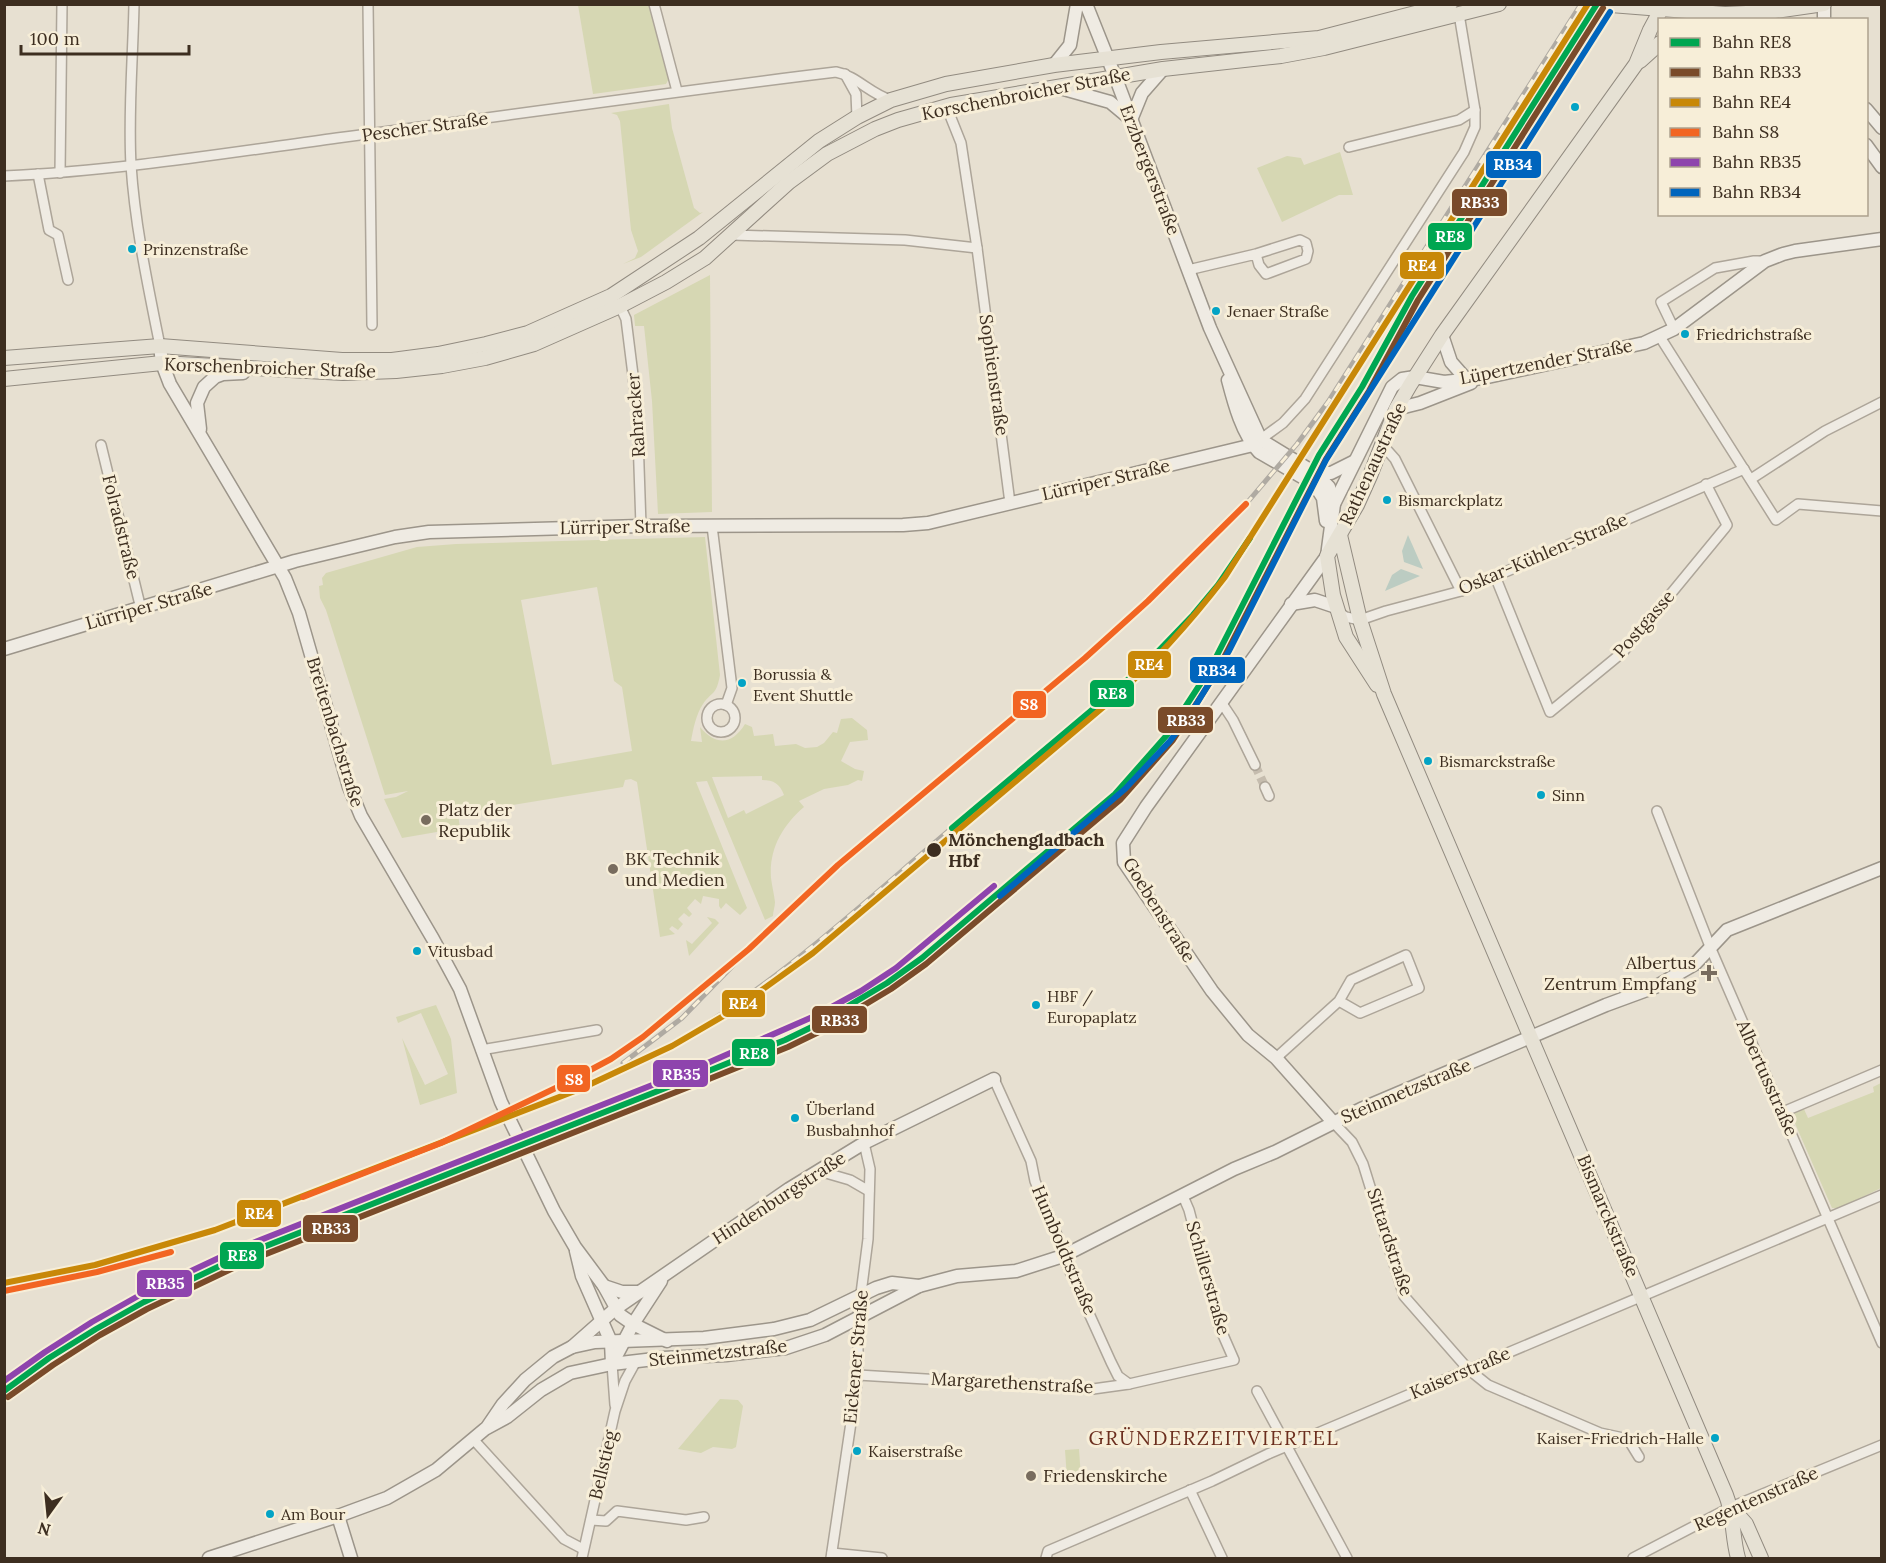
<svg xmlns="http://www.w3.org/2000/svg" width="1886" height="1563" viewBox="0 0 1886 1563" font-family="Lora,serif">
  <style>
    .green { fill: #d6d7b3; fill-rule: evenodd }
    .water { fill: #bcccc2 }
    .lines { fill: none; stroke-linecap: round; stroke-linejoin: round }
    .street-tunnel { stroke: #c5bcae; stroke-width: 9; stroke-dasharray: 9 4.5; stroke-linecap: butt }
    .street-casing { stroke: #ada599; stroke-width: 12 }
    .secondary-casing { stroke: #9c958a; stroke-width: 15 }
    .primary-casing { stroke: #928b80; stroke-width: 16 }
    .street { stroke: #efebe3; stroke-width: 9 }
    .secondary { stroke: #efebe3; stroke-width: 12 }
    .primary { stroke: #e6e1d4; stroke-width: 14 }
    .rail-casing { stroke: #afaaa2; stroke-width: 5 }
    .rail { stroke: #f7eed8; stroke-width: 3; stroke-dasharray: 9; stroke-linecap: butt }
    .rail-1-casing { stroke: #f7eed8; stroke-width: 10 }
    .rail-2-casing { stroke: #f7eed8; stroke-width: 10 }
    .rail-3-casing { stroke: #f7eed8; stroke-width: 10 }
    .rail-4-casing { stroke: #f7eed8; stroke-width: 10 }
    .rail-5-casing { stroke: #f7eed8; stroke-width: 10 }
    .rail-6-casing { stroke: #f7eed8; stroke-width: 10 }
    .rail-1 { stroke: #00a651; stroke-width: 6 }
    .rail-2 { stroke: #7a4b2a; stroke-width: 6 }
    .rail-3 { stroke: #c88808; stroke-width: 6 }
    .rail-4 { stroke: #f26522; stroke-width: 6 }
    .rail-5 { stroke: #8e44ad; stroke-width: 6 }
    .rail-6 { stroke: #0065bd; stroke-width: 6 }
    .bus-dot { fill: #03a3c5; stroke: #f7eed8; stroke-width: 2 }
    .poi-dot { fill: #786c5e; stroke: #f7eed8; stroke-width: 2 }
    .stop-dot { fill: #3d2e20; stroke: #f7eed8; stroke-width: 2 }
    .labels { text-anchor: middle; stroke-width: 6; stroke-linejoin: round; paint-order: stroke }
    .bus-label { font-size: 16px; fill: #3d2e20; stroke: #f7eed8; text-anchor: start }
    .street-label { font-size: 18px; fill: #3d2e20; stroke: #f7eed8 }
    .poi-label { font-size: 18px; fill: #3d2e20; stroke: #f7eed8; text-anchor: start }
    .stop-label { font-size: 18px; font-weight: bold; fill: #3d2e20; stroke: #f7eed8; text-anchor: start }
    .neighbourhood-label { font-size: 20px; letter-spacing: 1.5px; fill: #6b2e1e; stroke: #f7eed8 }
    .line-badge { stroke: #f7eed8; stroke-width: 2 }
    .badge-label { font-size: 16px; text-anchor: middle; font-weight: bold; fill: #fff }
  </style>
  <rect width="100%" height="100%" fill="#e7e0d1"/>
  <g class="green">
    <polygon points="578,5 649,5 670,77 666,84 593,94"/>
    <polygon points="669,104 672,128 694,208 700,213 703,212 641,257 623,264 635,258 638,251 631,230 620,121 617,115 611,113"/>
    <polygon points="1340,152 1353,195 1339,195 1282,222 1257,168 1287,156 1301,158 1304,165"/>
    <polygon points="710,275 712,512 658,514 652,401 644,326 635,326 634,315"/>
    <path d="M705,537L720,675C716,696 713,690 703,704C696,714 693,730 691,741L702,742L700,727C716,746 732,745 745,724L752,727L754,736L773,734L775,746L796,744L805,748L817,747L824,743L833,732L837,733L841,719L852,718L867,730L868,740L850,742L841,761L855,769L864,771L862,781L858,780L848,785L824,789L799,801L804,807C782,826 769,849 771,878C772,886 774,894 775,902C775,907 773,911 773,916L765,920L707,781L696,782L747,908L740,915L726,903L721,909L719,906V899L703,896L701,904L695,899L687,908L692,914L689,917L684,913L678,919L683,924L678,930L672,926L669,929L675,934L660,937L637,782L631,779L625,780L623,787L458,814L460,828L402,838L384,799L396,797L408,791L385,795L326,610L320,598L319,586L323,585L322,578L326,573L417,547L456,544ZM597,587L614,681L622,687L632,751L552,765L521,600ZM762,776V780C774,780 780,784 784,795L746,814L744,810L728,818L712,777Z"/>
    <polygon points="707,917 715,919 719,923 689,956 686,940 692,944 712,923"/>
    <polygon points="436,1005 451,1039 457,1093 420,1105 402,1038 425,1085 448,1074 421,1013 398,1023 396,1017"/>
    <polygon points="1881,1083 1881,1188 1840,1208 1832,1208 1790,1112 1803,1107 1808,1118 1874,1092 1873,1087"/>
    <polygon points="720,1399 738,1400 743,1406 736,1447 732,1449 713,1447 701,1453 678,1449"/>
    <polygon points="1079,1449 1081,1478 1067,1479 1065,1450"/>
  </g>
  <g class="water">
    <polygon points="1408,535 1423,569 1404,562 1402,551"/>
    <polygon points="1401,569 1420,576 1385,591 1392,575"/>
  </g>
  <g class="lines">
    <polyline class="street-tunnel" points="1255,765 1265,787"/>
    <defs>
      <g id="street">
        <path d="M134,4C133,58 128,112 131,165C135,226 148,286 160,346"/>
        <polyline points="368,4 372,325"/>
        <polyline points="654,4 677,91"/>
        <polyline points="845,74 856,94 857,117"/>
        <polyline points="951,105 951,118 961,143 977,248 1010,503"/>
        <polyline points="1349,147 1459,120 1475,110"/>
        <polyline points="60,173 62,4"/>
        <polyline points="38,174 49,230 58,235 68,280"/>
        <path d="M4,176C116,171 227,153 337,138C504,116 669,92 836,72C857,76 870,94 891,100"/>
        <polyline points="732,235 905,240 977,248"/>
        <polyline points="1188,270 1256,254 1300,240 1306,243 1308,251 1306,259 1266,274 1259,265 1256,254"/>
        <polyline points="620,306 626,319 637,407 641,526"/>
        <polyline points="1674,329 1661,302 1715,268 1754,261 1765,261"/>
        <polyline points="1660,337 1776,520 1798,504 1882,511"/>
        <polyline points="1257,442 1283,423 1305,399 1464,152 1475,127 1475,110 1459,14"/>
        <polyline points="101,445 141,609"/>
        <polyline points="1381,448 1387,450 1395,459 1461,591"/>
        <polyline points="1751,479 1825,431 1882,402"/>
        <polyline points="712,526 732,688 726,705"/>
        <polyline points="1495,576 1550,712 1623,652 1725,528 1727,525 1706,484"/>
        <polyline points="1338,612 1346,617 1360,620 1386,611 1461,591 1744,469"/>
        <polyline points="1221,702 1233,720 1255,765"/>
        <circle cx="721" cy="718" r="14"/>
        <polyline points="1265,787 1269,796"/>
        <polyline points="1657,811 1711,949 1882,1343"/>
        <polyline points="481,1050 597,1030"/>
        <polyline points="1276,1058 1339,1001 1351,980 1406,955 1419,988 1360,1013 1339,1001"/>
        <polyline points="994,1079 1031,1161 1035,1181 1059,1240 1063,1256 1111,1362 1118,1376 1129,1384"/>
        <polyline points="1783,1112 1882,1070"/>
        <polyline points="1333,1122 1352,1142 1363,1164 1404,1296 1468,1369 1488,1385 1600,1433 1628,1439 1639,1457"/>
        <polyline points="819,1171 850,1180 869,1191"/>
        <polyline points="612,1364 615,1405"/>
        <polyline points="858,1375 1093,1389 1129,1384 1234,1360 1220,1328 1189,1210 1183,1196"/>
        <polyline points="1257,1391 1347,1558"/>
        <polyline points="473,1439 564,1539 583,1549"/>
        <polyline points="1190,1490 1222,1558"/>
        <polyline points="591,1520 606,1521 617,1511 686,1520 704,1517"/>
        <polyline points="832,1553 882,1558"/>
        <polyline points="582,1558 615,1411 625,1381 636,1361"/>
        <polyline points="831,1558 858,1375 858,1317 868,1239 870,1169 864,1143"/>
        <polyline points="1046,1558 1048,1551 1212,1481 1268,1454 1882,1195"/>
        <polyline points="1633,1558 1731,1507 1882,1445"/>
      </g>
      <g id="secondary">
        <polyline points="1086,4 1118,84 1210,328 1261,440 1315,473 1329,487 1334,504"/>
        <polyline points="1824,4 1824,20"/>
        <polyline points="1054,65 1070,45 1077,4"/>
        <polyline points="1060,88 1110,102 1128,117"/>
        <polyline points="1866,109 1882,128"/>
        <polyline points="1131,120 1142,93 1163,69"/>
        <polyline points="1866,145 1882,167"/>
        <polyline points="1442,335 1451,362 1466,379"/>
        <polyline points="160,346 162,363 170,384 285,578 299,613 349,787 361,816 433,939 460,989 501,1102 554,1211 575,1247 604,1286 620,1315 633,1324 667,1341"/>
        <path d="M1228,380C1234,403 1242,434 1259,452L1314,484L1323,498L1326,521"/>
        <polyline points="1396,409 1420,403 1471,383"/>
        <polyline points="200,429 197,403 204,387 215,377 223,374 243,373"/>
        <polyline points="1315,473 1331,473 1353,462"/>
        <polyline points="1291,604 1315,600 1336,607"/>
        <polyline points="4,649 295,561 395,537 429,532 641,526 903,525 928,523 1253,445"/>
        <polyline points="1333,1122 1276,1058 1248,1035 1212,991 1124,862 1123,843 1146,807 1327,556 1334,504 1392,387 1402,379 1415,377 1444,382 1483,378 1644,343 1674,329 1765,261 1783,254 1795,251 1882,239"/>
        <polyline points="576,1251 582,1276 611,1342 612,1364"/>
        <polyline points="604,1286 622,1292 640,1292"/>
        <polyline points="572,1347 615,1309 789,1189 864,1143 994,1079"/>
        <polyline points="612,1364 633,1324 661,1281"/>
        <polyline points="488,1426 503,1404 525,1380 553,1357 572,1347 595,1342 704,1338 774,1329 810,1320 876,1288 892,1283 919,1286"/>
        <polyline points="338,1516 351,1558"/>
        <polyline points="209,1558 338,1516 387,1498 436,1470 485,1429 507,1417 541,1390 570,1373 612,1364 663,1358 726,1355 786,1348 825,1335 919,1286 957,1276 1016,1271 1063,1256 1234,1169 1275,1152 1361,1109 1606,1005 1655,987 1695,964 1727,930 1882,868"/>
      </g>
      <g id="primary">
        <polyline points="1598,4 1725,14 1768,12 1824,4"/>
        <polyline points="1640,61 1660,43"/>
        <polyline points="4,358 160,346 342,360 392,360 438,354 486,344 528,333 611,296 699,238 819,141 857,117 891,100 946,84 1054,65 1161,52 1319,38 1450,4"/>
        <polyline points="4,379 162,363 343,373 396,371 442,366 485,358 534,344 620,306 666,282 705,258 789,182 827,154 875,129 898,120 951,105 1163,69 1281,56 1324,48 1499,4"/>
        <path d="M1340,535L1360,620L1384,694L1726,1495C1734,1515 1732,1537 1738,1558"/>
        <polyline points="1377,685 1346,637 1333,595 1327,556 1357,505 1370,476 1396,409 1410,385 1442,335 1636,64 1650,30 1664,4"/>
        <polyline points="1731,1507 1746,1524 1761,1558"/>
      </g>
    </defs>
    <use href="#street" class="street-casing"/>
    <use href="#secondary" class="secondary-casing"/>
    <use href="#primary" class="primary-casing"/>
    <use href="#street" class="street"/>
    <use href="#secondary" class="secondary"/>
    <use href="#primary" class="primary"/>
    <defs>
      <g id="rail">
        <polyline points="1246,504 1297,444 1328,402 1581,4"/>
        <polyline points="623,1063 682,1018 749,949"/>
        <path d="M576,1091C626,1069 675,1045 721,1014C803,960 876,892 952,828"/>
      </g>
    </defs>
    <use href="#rail" class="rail-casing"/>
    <use href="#rail" class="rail"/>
    <defs>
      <g id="rail-1">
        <polyline points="952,828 1144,666 1193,615 1218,585 1250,538"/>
        <polyline points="4,1391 49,1358 96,1329 144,1302 243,1255 706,1072 785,1040 818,1024 887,983 922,958 1115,794 1167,735 1210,669 1319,455 1362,387 1412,296 1597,4"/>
      </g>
      <polyline id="rail-2" points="8,1397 53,1365 100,1335 147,1309 246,1262 709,1079 788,1047 821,1031 891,989 926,964 1120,800 1173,740 1216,673 1326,459 1369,391 1418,300 1603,8"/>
      <path id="rail-3" d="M4,1283L95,1265L215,1230L580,1089L672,1046L737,1008L813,953L1114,698C1156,661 1191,621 1225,577L1588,4"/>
      <g id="rail-4">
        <polyline points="303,1197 441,1143 564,1084 611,1059 643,1037 749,949 838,865 1085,658 1148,601 1246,504"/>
        <polyline points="4,1291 97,1272 171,1252"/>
      </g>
      <polyline id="rail-5" points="4,1381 45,1352 92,1322 140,1295 240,1248 703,1065 817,1015 861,991 896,968 994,886"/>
      <polyline id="rail-6" points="1000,896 1125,789 1170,741 1191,713 1229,651 1326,460 1610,12"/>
    </defs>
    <use href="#rail-1" class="rail-1-casing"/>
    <use href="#rail-2" class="rail-2-casing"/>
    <use href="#rail-3" class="rail-3-casing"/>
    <use href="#rail-4" class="rail-4-casing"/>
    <use href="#rail-5" class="rail-5-casing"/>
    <use href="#rail-6" class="rail-6-casing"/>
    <use href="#rail-1" class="rail-1"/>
    <use href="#rail-2" class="rail-2"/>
    <use href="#rail-3" class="rail-3"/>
    <use href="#rail-4" class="rail-4"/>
    <use href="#rail-5" class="rail-5"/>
    <use href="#rail-6" class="rail-6"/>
  </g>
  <g class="bus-dot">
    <circle cx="1575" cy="107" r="5"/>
    <circle cx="132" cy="249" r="5"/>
    <circle cx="1216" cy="311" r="5"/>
    <circle cx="1685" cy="334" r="5"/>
    <circle cx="1387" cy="500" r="5"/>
    <circle cx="742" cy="683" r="5"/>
    <circle cx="1428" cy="761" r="5"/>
    <circle cx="1541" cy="795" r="5"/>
    <circle cx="417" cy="951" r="5"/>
    <circle cx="1036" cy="1005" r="5"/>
    <circle cx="795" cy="1118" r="5"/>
    <circle cx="1715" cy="1438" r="5"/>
    <circle cx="857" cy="1451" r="5"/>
    <circle cx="270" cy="1514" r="5"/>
  </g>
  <g class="poi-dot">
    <circle cx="426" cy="820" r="6"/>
    <circle cx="613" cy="869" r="6"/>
    <path d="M1706 964h6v6h6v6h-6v6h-6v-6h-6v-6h6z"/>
    <circle cx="1031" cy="1476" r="6"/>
  </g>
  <circle class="stop-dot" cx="934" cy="850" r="8"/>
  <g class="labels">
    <g class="bus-label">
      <text x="143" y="255">Prinzenstraße</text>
      <text x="1227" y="317">Jenaer Straße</text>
      <text x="1696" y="340">Friedrichstraße</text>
      <text x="1398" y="506">Bismarckplatz</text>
      <text x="753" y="680">Borussia &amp;<tspan x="753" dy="21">Event Shuttle</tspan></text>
      <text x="1439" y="767">Bismarckstraße</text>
      <text x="1552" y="801">Sinn</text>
      <text x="428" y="957">Vitusbad</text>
      <text x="1047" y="1002">HBF /<tspan x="1047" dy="21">Europaplatz</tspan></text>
      <text x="806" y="1115">Überland<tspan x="806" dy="21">Busbahnhof</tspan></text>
      <text x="1704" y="1444" text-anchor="end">Kaiser-Friedrich-Halle</text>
      <text x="868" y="1457">Kaiserstraße</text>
      <text x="281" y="1520">Am Bour</text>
    </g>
    <g class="street-label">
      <text transform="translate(1026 94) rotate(-11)" y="6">Korschenbroicher Straße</text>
      <text transform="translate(425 127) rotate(-8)" y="6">Pescher Straße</text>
      <text transform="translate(1150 170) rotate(69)" y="6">Erzbergerstraße</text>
      <text transform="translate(1546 362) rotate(-11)" y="6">Lüpertzender Straße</text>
      <text transform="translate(270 368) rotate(2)" y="6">Korschenbroicher Straße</text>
      <text transform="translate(994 375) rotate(82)" y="6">Sophienstraße</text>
      <text transform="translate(636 415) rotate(-94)" y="6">Rahracker</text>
      <text transform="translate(1373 464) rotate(-65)" y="6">Rathenaustraße</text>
      <text transform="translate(1106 480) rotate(-13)" y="6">Lürriper Straße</text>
      <text transform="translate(121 527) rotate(76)" y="6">Folradstraße</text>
      <text transform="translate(625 527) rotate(-1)" y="6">Lürriper Straße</text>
      <text transform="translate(1543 554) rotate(-23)" y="6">Oskar-Kühlen-Straße</text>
      <text transform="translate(149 606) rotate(-16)" y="6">Lürriper Straße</text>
      <text transform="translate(1644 624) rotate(-49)" y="6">Postgasse</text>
      <text transform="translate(335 732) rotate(73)" y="6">Breitenbachstraße</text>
      <text transform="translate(1159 910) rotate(58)" y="6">Goebenstraße</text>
      <text transform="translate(1767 1078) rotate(66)" y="6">Albertusstraße</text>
      <text transform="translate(1406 1091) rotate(-23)" y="6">Steinmetzstraße</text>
      <text transform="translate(779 1198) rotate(-33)" y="6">Hindenburgstraße</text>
      <text transform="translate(1608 1216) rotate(67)" y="6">Bismarckstraße</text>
      <text transform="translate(1390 1242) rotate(72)" y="6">Sittardstraße</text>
      <text transform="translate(1064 1250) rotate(67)" y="6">Humboldtstraße</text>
      <text transform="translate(1208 1278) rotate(74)" y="6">Schillerstraße</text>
      <text transform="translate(718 1353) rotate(-6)" y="6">Steinmetzstraße</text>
      <text transform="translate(856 1357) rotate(-85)" y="6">Eickener Straße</text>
      <text transform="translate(1460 1373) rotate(-23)" y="6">Kaiserstraße</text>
      <text transform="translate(1012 1383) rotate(3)" y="6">Margarethenstraße</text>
      <text transform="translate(603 1465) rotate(-77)" y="6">Bellstieg</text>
      <text transform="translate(1756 1499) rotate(-24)" y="6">Regentenstraße</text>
    </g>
    <g class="poi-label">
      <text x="438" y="816">Platz der<tspan x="438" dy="21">Republik</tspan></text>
      <text x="625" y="865">BK Technik<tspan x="625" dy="21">und Medien</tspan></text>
      <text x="1696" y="969" text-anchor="end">Albertus<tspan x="1696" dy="21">Zentrum Empfang</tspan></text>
      <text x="1043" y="1482">Friedenskirche</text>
    </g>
    <g class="stop-label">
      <text x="948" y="846">Mönchengladbach<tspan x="948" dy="21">Hbf</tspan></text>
    </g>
    <g class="neighbourhood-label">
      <text x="1214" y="1445">GRÜNDERZEITVIERTEL</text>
    </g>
  </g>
  <g class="line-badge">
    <rect x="1485" y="150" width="57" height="29" rx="6" fill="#0065bd"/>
    <rect x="1451" y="188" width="57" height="29" rx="6" fill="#7a4b2a"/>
    <rect x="1427" y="222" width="46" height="29" rx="6" fill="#00a651"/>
    <rect x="1399" y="251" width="46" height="29" rx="6" fill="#c88808"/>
    <rect x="1127" y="650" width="45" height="29" rx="6" fill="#c88808"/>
    <rect x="1189" y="656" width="57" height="28" rx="6" fill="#0065bd"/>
    <rect x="1089" y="679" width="46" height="29" rx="6" fill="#00a651"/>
    <rect x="1012" y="690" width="35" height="29" rx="6" fill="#f26522"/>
    <rect x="1157" y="706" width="57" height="28" rx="6" fill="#7a4b2a"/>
    <rect x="721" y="989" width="45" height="29" rx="6" fill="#c88808"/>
    <rect x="811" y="1005" width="57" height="29" rx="6" fill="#7a4b2a"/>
    <rect x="731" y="1038" width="45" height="29" rx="6" fill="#00a651"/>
    <rect x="652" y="1059" width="57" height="29" rx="6" fill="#8e44ad"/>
    <rect x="556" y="1064" width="35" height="29" rx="6" fill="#f26522"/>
    <rect x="236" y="1199" width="46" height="29" rx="6" fill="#c88808"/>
    <rect x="302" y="1214" width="57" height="29" rx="6" fill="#7a4b2a"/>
    <rect x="219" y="1241" width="46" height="29" rx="6" fill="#00a651"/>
    <rect x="136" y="1269" width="57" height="29" rx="6" fill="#8e44ad"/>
  </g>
  <g class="badge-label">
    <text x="1513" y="170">RB34</text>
    <text x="1480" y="208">RB33</text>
    <text x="1450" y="242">RE8</text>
    <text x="1422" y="271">RE4</text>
    <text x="1149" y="670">RE4</text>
    <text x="1217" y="676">RB34</text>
    <text x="1112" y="699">RE8</text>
    <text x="1029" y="710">S8</text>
    <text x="1186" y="726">RB33</text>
    <text x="743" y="1009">RE4</text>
    <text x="840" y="1026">RB33</text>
    <text x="754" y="1059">RE8</text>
    <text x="681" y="1080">RB35</text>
    <text x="574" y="1085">S8</text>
    <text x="259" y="1219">RE4</text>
    <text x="331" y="1234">RB33</text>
    <text x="242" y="1261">RE8</text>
    <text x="165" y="1289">RB35</text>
  </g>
  <rect width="1886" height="1563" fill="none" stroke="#3d2e20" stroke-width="12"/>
  <rect x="1658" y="18" width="210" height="198" fill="#f7eed8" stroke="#ada18e" stroke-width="1.5"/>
  <rect x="1670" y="38" width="30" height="9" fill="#00a651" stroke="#ada18e" stroke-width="1.5"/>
  <text x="1712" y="48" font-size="18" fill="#3d2e20">Bahn RE8</text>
  <rect x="1670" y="68" width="30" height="9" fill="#7a4b2a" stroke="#ada18e" stroke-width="1.5"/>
  <text x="1712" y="78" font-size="18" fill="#3d2e20">Bahn RB33</text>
  <rect x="1670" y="98" width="30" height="9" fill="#c88808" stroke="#ada18e" stroke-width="1.5"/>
  <text x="1712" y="108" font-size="18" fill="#3d2e20">Bahn RE4</text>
  <rect x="1670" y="128" width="30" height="9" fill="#f26522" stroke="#ada18e" stroke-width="1.5"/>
  <text x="1712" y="138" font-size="18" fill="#3d2e20">Bahn S8</text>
  <rect x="1670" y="158" width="30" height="9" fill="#8e44ad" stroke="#ada18e" stroke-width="1.5"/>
  <text x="1712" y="168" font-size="18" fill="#3d2e20">Bahn RB35</text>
  <rect x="1670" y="188" width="30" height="9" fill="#0065bd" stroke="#ada18e" stroke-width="1.5"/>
  <text x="1712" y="198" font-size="18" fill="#3d2e20">Bahn RB34</text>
  <g transform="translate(48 1515) rotate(195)" stroke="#f7eed8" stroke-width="4.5" paint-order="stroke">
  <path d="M0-4.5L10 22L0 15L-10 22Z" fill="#3d2e20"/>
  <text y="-9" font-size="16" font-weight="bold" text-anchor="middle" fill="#3d2e20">N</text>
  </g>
  <path d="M21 45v9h168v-9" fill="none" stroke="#3d2e20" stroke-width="3"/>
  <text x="30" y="45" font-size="18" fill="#3d2e20" stroke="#f7eed8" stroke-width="4.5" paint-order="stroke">100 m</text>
</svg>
